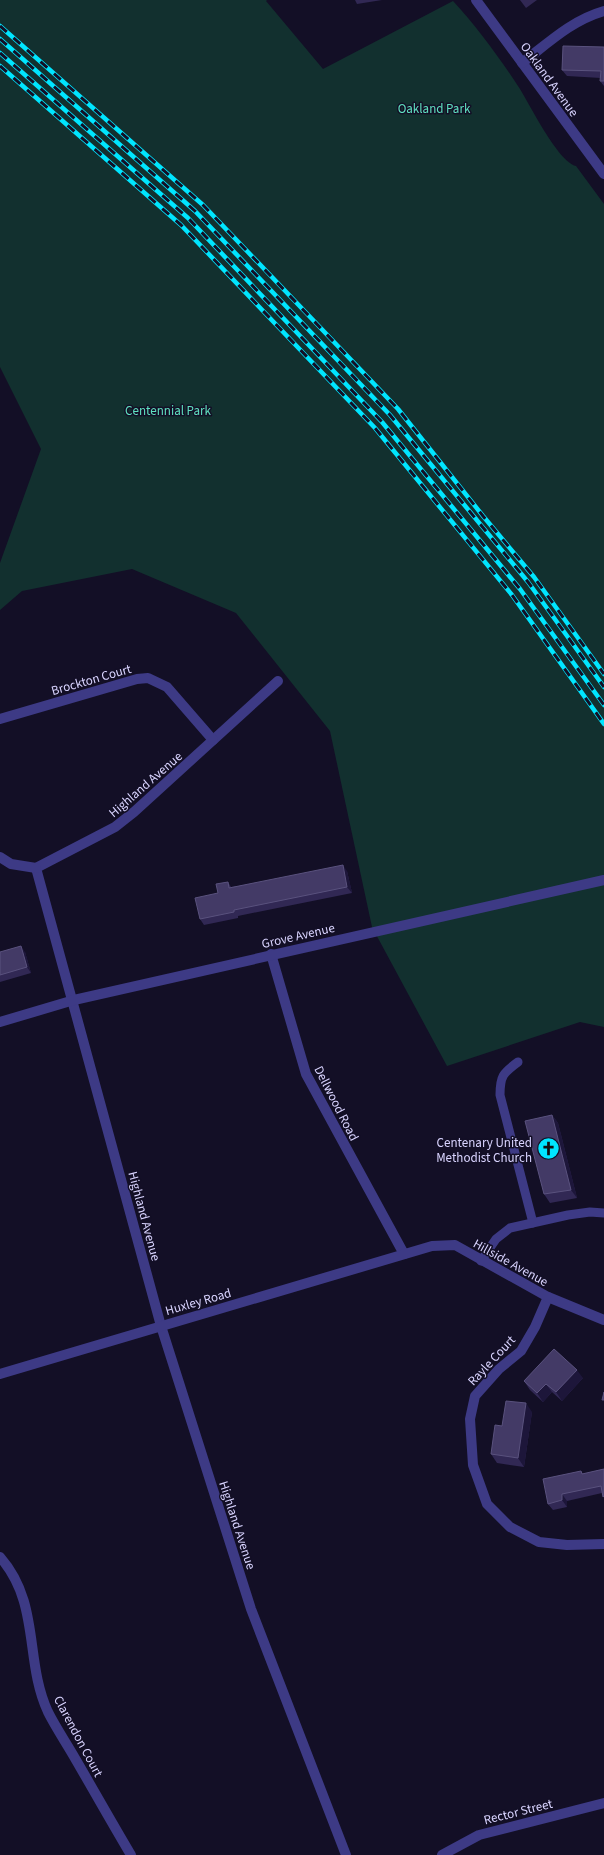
<svg xmlns="http://www.w3.org/2000/svg" width="604" height="1855" viewBox="0 0 604 1855" font-family="'Source Sans 3',sans-serif">
  <style>
    .green { fill: #12302f }
    .lines { fill: none; stroke-linecap: round; stroke-linejoin: round }
    .service { stroke: #3d3a85; stroke-width: 9 }
    .minor { stroke: #3d3a85; stroke-width: 10 }
    .tertiary { stroke: #3d3a85; stroke-width: 10 }
    .rail-casing { stroke: #00e5ff; stroke-width: 4.5 }
    .rail { stroke: #130f26; stroke-width: 3; stroke-dasharray: 9; stroke-linecap: butt }
    .wall { fill: #312854 }
    .shaded-wall { fill: #1d163a }
    .building { fill: #433a66; stroke: #5a527e }
    .labels { text-anchor: middle; stroke-width: 3; stroke-linejoin: round; paint-order: stroke }
    .street-label { font-size: 13px; fill: #d9d4ff; stroke: #130f26 }
    .park-label { font-size: 13px; fill: #5fe0c0; stroke: #130f26 }
    .poi-label { font-size: 13px; fill: #d9d4ff; stroke: #130f26; text-anchor: end }
  </style>
  <rect width="100%" height="100%" fill="#130f26"/>
  <path class="green" d="M0,0H267L266,1L323,69L453,1C477,27 499,57 518,86C530,104 557,161 576,166L604,204V1027L580,1022L447,1066L372,927L330,731L236,613L132,569L22,591L0,610V563L41,449L0,367Z"/>
  <g class="lines">
    <g class="service">
      <path d="M518,1062C503,1073 500,1076 500,1095L533,1223"/>
      <polyline points="481,1261 496,1239 510,1228 568,1215 590,1212 604,1213"/>
    </g>
    <g class="minor">
      <polyline points="476,0 604,174"/>
      <path d="M522,63C548,43 572,20 604,11"/>
      <polyline points="278,681 134,812 115,827 36,868 161,1326 251,1609 346,1855"/>
      <polyline points="0,719 137,679 148,678 167,687 213,740"/>
      <polyline points="0,857 11,864 36,868"/>
      <polyline points="271,954 306,1074 404,1254"/>
      <polyline points="548,1297 535,1327 521,1351 499,1369 475,1396 470,1419 473,1465 487,1504 510,1527 539,1542 567,1545 604,1544"/>
      <polyline points="0,1374 432,1246 455,1245 548,1297 604,1320"/>
      <path d="M0,1557C41,1604 24,1660 48,1712C56,1728 67,1744 76,1760C94,1791 112,1823 131,1855"/>
      <polyline points="442,1855 479,1835 604,1803"/>
    </g>
    <polyline class="tertiary" points="0,1022 74,1000 604,880"/>
    <defs>
      <g id="rail">
        <polyline points="0,26 203,205 398,409 483,516 534,577 604,674"/>
        <polyline points="0,39 195,211 390,415 528,582 604,687"/>
        <polyline points="0,53 188,218 382,422 520,589 604,705"/>
        <polyline points="0,66 181,225 375,428 512,595 604,724"/>
      </g>
    </defs>
    <use href="#rail" class="rail-casing"/>
    <use href="#rail" class="rail"/>
  </g>
  <g class="wall">
    <polygon points="355,0 382,0 357,4"/>
    <polygon points="520,0 537,0 526,8"/>
    <polygon points="604,47 604,86 600,81 601,78 567,76 562,70"/>
    <polygon points="347,871 352,893 238,916 238,918 204,925 200,919 228,882 231,887"/>
    <polygon points="0,952 25,952 31,973 0,982"/>
    <polygon points="552,1115 558,1123 577,1198 550,1203 544,1194"/>
    <polygon points="583,1378 562,1401 552,1392 543,1402 530,1390 524,1381"/>
    <polygon points="532,1412 524,1467 497,1463 491,1454 502,1426"/>
    <polygon points="604,1469 604,1498 602,1493 567,1501 567,1507 553,1510 548,1504 581,1471 583,1474"/>
  </g>
  <g class="shaded-wall">
    <polygon points="343,865 347,871 352,893 347,887"/>
    <polygon points="21,946 25,952 31,973 27,967"/>
    <polygon points="552,1115 558,1123 577,1198 571,1190"/>
    <polygon points="577,1370 583,1378 562,1401 556,1392"/>
    <polygon points="546,1384 552,1392 543,1402 537,1393"/>
    <polygon points="526,1403 532,1412 524,1467 518,1458"/>
    <polygon points="562,1494 567,1501 567,1507 562,1500"/>
  </g>
  <g class="building">
    <polygon points="563,46 604,47 604,81 600,81 601,71 562,70"/>
    <polygon points="343,865 347,887 234,910 234,912 200,919 195,898 218,893 216,884 228,882 229,888"/>
    <polygon points="21,946 27,967 0,975 0,952"/>
    <polygon points="552,1115 571,1190 544,1194 525,1121"/>
    <polygon points="554,1349 577,1370 556,1392 546,1384 537,1393 524,1381"/>
    <polygon points="604,1392 604,1400 602,1400"/>
    <polygon points="506,1401 526,1403 518,1458 491,1454 495,1425 502,1426"/>
    <polygon points="604,1469 604,1496 603,1497 601,1486 562,1494 562,1500 548,1504 543,1479 581,1471 582,1474"/>
  </g>
  <defs>
    <symbol id="church-disc" viewBox="-11 -11 22 22"><circle r="9.5" fill="#00e5ff" stroke="#130f26"/><path d="M-1.2-6h2.4v3.5h3.3v2.4h-3.3V6h-2.4V-.1h-3.3v-2.4h3.3Z" fill="#111"/></symbol>
  </defs>
  <g fill-rule="evenodd">
    <use href="#church-disc" x="536" y="1136" width="25" height="25"/>
  </g>
  <g class="labels">
    <g class="street-label">
      <text transform="translate(550 79) rotate(54)" y="5">Oakland Avenue</text>
      <text transform="translate(91 679) rotate(-16)" y="5">Brockton Court</text>
      <text transform="translate(145 784) rotate(-41)" y="5">Highland Avenue</text>
      <text transform="translate(298 935) rotate(-13)" y="5">Grove Avenue</text>
      <text transform="translate(337 1103) rotate(63)" y="5">Dellwood Road</text>
      <text transform="translate(145 1216) rotate(75)" y="5">Highland Avenue</text>
      <text transform="translate(511 1262) rotate(29)" y="5">Hillside Avenue</text>
      <text transform="translate(198 1301) rotate(-16)" y="5">Huxley Road</text>
      <text transform="translate(491 1360) rotate(-47)" y="5">Rayle Court</text>
      <text transform="translate(238 1525) rotate(72)" y="5">Highland Avenue</text>
      <text transform="translate(79 1736) rotate(62)" y="5">Clarendon Court</text>
      <text transform="translate(518 1811) rotate(-14)" y="5">Rector Street</text>
    </g>
    <g class="park-label">
      <text x="434" y="113">Oakland Park</text>
      <text x="168" y="415">Centennial Park</text>
    </g>
    <g class="poi-label">
      <text x="532" y="1147">Centenary United<tspan x="532" dy="15">Methodist Church</tspan></text>
    </g>
  </g>
</svg>
